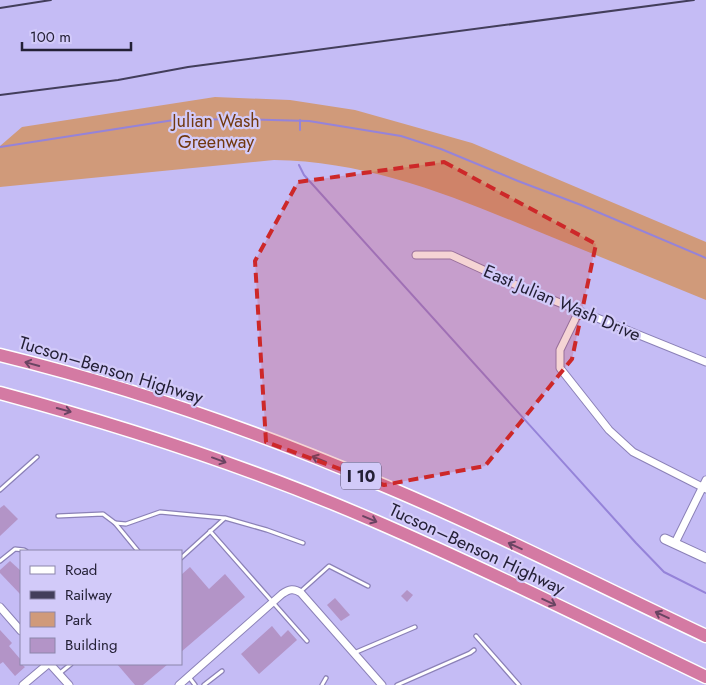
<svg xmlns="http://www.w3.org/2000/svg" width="706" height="685" viewBox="0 0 706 685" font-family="Jost,sans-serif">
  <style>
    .green { fill: #d09a7a }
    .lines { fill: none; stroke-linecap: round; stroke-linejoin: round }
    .stream { stroke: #9583d9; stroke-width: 2 }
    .building { fill: #b394c7 }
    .service-casing { stroke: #8b81b7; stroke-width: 5.5 }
    .minor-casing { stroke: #8b81b7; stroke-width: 9 }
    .tertiary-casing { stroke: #8b81b7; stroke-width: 11 }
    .motorway-casing { stroke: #fff; stroke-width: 15 }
    .service { stroke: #fff; stroke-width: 3 }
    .minor { stroke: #fff; stroke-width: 7 }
    .tertiary { stroke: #fff; stroke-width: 9 }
    .motorway { stroke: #d47aa3; stroke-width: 12 }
    .rail { stroke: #433e5b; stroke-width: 2 }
    .oneway { stroke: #6a4462 }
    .marked { fill: #cd2829; fill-opacity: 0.2; stroke: #cd2829; stroke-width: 4; stroke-dasharray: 10 6; stroke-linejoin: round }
    .labels { text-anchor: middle; stroke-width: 4.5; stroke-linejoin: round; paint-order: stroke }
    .shield { fill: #d2caf9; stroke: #585370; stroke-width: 1 }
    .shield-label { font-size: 16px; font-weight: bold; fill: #242036 }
    .park-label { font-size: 18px; fill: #713910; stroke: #d2caf9 }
    .street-label { font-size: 18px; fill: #242036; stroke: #d2caf9 }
  </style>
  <rect width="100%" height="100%" fill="#c5bcf5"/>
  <path class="green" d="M215,97L290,100L355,110L472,143L706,242V300C650,277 593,254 537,231C452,196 368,161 274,160L0,187V146L22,127Z"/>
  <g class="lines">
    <g class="stream">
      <polyline points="300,130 300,120"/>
      <polyline points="0,147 174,120 241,119 309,121 401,136 441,149 518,181 581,205 706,258"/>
      <polyline points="299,165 304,175 636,543 664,572 706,593"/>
    </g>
  </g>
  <g class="building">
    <polygon points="4,505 18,519 0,536 0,508"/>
    <polygon points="10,561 21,571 21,595 0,573 0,570"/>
    <polygon points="190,567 209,589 225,574 245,597 181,652 181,575"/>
    <polygon points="407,590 413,595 407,602 401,596"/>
    <polygon points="335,598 350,615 341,621 327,605"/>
    <polygon points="272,626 281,637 288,630 297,640 259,674 241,654"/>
    <polygon points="0,630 12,643 9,646 21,660 21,664 25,667 15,676 3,662 0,664"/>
    <polygon points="117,664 168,664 143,685 135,685"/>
  </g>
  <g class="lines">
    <defs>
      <g id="service">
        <polyline points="0,490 37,457"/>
        <polyline points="58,516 103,514 115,523 138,551"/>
        <polyline points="115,523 126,524 160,512 224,518"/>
        <polyline points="210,531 307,641"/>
        <polyline points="181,558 225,518 267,530 303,543"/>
        <polyline points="0,561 15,549 24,550 26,551"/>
        <polyline points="300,592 329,566 368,586"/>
        <polyline points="476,636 519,685"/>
        <polyline points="354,653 415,627"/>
        <polyline points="60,673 71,664"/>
        <polyline points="189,677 195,685"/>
        <polyline points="204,685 222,671"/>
        <polyline points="322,685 326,678"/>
        <polyline points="397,685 470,653 474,650"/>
      </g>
      <g id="minor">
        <polyline points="416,255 451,255 523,288 706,362"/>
        <polyline points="579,311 560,350 560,368 609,430 633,452 706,489"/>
        <polyline points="675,543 706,480"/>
        <polyline points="0,607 21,631"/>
        <polyline points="50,664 69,685"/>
        <polyline points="23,685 48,664"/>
        <path d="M179,685L282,594C289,589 294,588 301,593L382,685"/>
      </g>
      <polyline id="tertiary" points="665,539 706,558"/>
      <g id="motorway">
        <path d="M0,355C127,386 253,430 373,481C486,528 596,584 706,636"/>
        <path d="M0,393C126,427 250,467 370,519C483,568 594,623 706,677"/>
      </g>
    </defs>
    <use href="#service" class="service-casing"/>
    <use href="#minor" class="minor-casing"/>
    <use href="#tertiary" class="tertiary-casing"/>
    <use href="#motorway" class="motorway-casing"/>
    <use href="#service" class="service"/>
    <use href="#minor" class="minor"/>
    <use href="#tertiary" class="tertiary"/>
    <use href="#motorway" class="motorway"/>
    <g class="rail">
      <polyline points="0,8 51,0"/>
      <polyline points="0,95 118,80 188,67 694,0"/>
    </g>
  </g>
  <defs><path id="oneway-shaft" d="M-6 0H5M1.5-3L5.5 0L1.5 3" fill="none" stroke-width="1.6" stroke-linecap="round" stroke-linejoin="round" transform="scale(1.25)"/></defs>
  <g class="oneway">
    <use href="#oneway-shaft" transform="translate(32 364) rotate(-165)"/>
    <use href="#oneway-shaft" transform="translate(64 410) rotate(15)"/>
    <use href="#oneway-shaft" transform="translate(319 459) rotate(-158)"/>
    <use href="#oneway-shaft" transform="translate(219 460) rotate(20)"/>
    <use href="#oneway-shaft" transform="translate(370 519) rotate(23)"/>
    <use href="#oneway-shaft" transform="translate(515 546) rotate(-155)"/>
    <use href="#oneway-shaft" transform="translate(549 602) rotate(25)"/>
    <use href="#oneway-shaft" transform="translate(662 615) rotate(-155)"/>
  </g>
  <path class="marked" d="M444,162L596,244L572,359L485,466L384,485L266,442L255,261L298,182Z"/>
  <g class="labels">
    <rect class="shield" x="341" y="462.5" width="40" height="27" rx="4"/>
    <g class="shield-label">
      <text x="361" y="482">I 10</text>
    </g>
    <g class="park-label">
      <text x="216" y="127">Julian Wash<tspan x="216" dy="21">Greenway</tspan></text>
    </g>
    <g class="street-label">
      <text transform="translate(562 303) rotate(23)" y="6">East Julian Wash Drive</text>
      <text transform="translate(111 370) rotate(17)" y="6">Tucson–Benson Highway</text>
      <text transform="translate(477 549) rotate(25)" y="6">Tucson–Benson Highway</text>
    </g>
  </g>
  <rect x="20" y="550" width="162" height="115" fill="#d2caf9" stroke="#8c86ab"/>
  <rect x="30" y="566" width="25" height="8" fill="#ffffff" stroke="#8c86ab"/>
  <text x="65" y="575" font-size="15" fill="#242036">Road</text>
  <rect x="30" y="591" width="25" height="8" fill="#433e5b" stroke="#8c86ab"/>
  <text x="65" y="600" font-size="15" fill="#242036">Railway</text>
  <rect x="30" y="612" width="25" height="15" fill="#d09a7a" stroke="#8c86ab"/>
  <text x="65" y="625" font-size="15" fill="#242036">Park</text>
  <rect x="30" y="638" width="25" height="15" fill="#b394c7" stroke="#8c86ab"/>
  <text x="65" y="650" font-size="15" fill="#242036">Building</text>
  <path d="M22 42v8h109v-8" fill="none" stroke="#242036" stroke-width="2.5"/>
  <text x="30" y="42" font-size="15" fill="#242036" stroke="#d2caf9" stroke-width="4" paint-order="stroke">100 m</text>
</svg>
